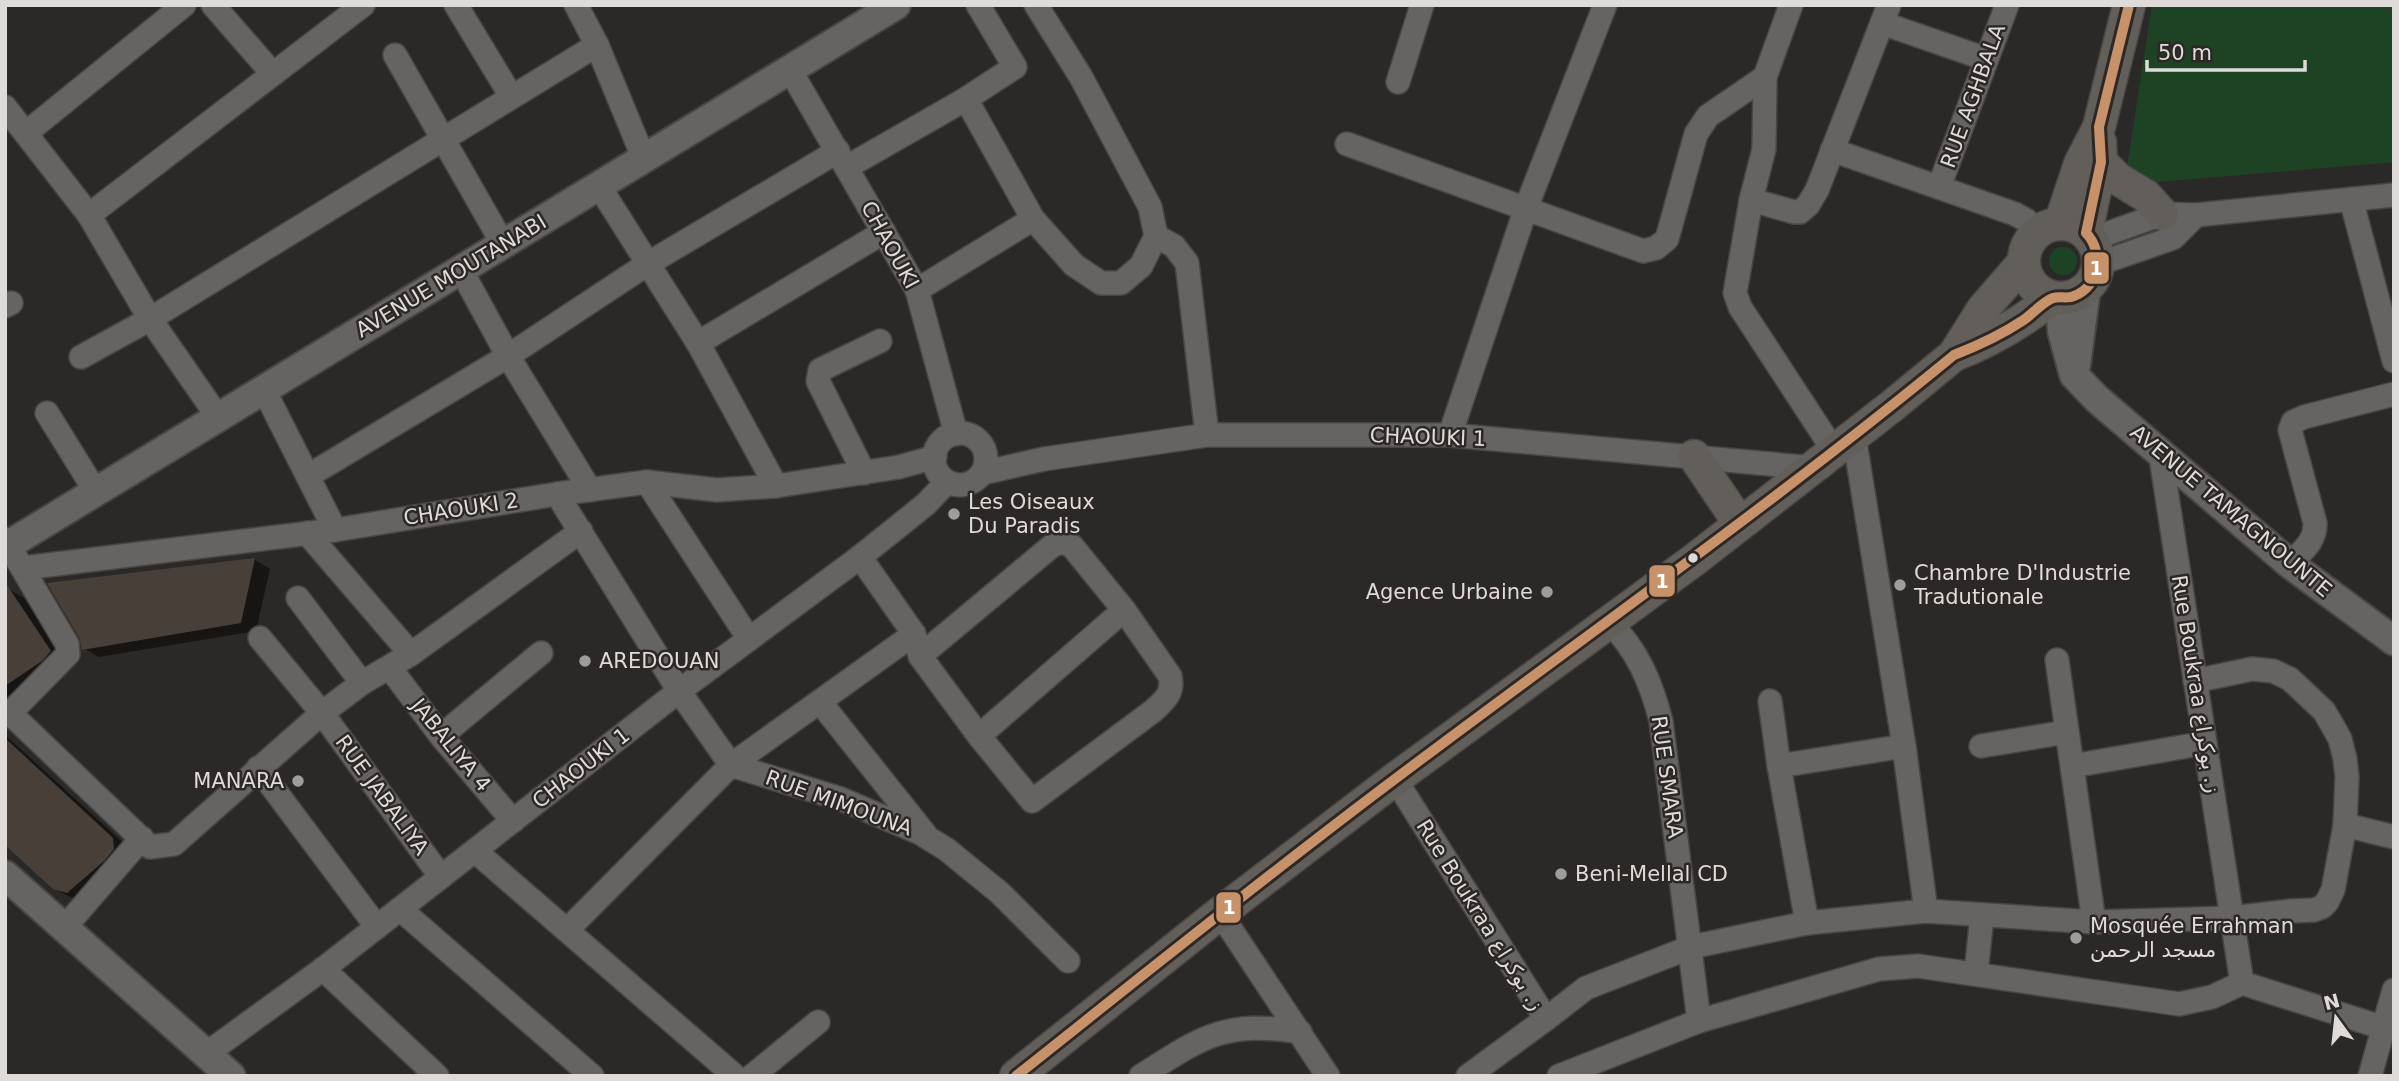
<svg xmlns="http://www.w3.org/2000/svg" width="2399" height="1081" viewBox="0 0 2399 1081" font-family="'DejaVu Sans',Cairo,sans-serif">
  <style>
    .green { fill: #1e4324 }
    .shadow { fill: #0007 }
    .building { fill: #483f38 }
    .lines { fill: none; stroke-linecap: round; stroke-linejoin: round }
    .minor-casing { stroke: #484644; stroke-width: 26 }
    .tertiary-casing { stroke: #484644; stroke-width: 32 }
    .secondary-casing { stroke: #484644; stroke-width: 35 }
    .minor { stroke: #666462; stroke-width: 23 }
    .tertiary { stroke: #666462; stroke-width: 28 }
    .secondary { stroke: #625f5b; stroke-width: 32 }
    .bus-1-casing { stroke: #2d2825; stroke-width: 16 }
    .bus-1 { stroke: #c7916a; stroke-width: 10 }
    .poi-dot { fill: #9f9d9b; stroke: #2d2825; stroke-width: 2.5 }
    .bus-dot { fill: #dedbd9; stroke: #2d2825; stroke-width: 2.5 }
    .labels { text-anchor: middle; stroke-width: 5; stroke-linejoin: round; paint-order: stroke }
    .street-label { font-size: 21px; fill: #dedbd9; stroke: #2d2825 }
    .poi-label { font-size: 21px; fill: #dedbd9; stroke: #2d2825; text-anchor: start }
    .line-badge { stroke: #2d2825; stroke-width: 2.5 }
    .badge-label { font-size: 19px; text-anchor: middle; font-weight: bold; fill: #fff }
  </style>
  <rect width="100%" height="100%" fill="#2b2927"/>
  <g class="green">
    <polygon points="2152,5 2394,5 2394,162 2146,183 2127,167"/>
    <circle cx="2063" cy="261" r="14"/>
  </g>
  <g class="shadow">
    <polygon points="255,560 270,569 256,631 99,657 83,648 81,636 50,584"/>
    <polygon points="8,589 24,598 66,661 5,706 5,591"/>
    <polygon points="5,735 129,848 83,901 70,897 54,888 5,843"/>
  </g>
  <g class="building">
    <polygon points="255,558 241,623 82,650 79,637 47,583"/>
    <polygon points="5,582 51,651 42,661 5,686"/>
    <polygon points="5,738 113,838 114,849 104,861 67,893 53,889 5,845"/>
  </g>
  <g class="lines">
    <defs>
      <g id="minor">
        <polyline points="213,5 273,74"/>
        <polyline points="456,5 511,96"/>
        <polyline points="576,5 597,45 644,159"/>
        <polyline points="1882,23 1986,59"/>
        <polyline points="395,55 503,244"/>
        <polyline points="790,70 917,290 956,434"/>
        <polyline points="1765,77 1764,149 1751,200 1735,293 1740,307 1834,451"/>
        <polyline points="1398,82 1422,5"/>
        <polyline points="966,99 1033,219 1074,265 1101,283 1121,283 1141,266 1156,236 1150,207 1081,77 1036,5"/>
        <polyline points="5,107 89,215 150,319 218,417"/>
        <polyline points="26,133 184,5"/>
        <polyline points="1347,144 1643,251 1656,248 1667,239 1696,134 1708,116 1765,77 1791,5"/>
        <polyline points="1832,150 2015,214 2026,220 2038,231"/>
        <polyline points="847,167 966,99 1015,67 978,5"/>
        <polyline points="599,186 698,343 776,486"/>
        <polyline points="1939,187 2007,5"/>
        <polyline points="2351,199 2394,361"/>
        <polyline points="1751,200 1794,212 1800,212 1808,205 1817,190 1889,5"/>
        <polyline points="89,215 363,5"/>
        <polyline points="1156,236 1174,246 1187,263 1207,435"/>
        <polyline points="2092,239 2162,214 2196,215 2394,195"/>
        <polyline points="2098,264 2173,238 2196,215"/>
        <polyline points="461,270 508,356 590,490"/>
        <polyline points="917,290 1033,219"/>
        <polyline points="5,306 11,303"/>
        <polyline points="698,343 884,232"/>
        <polyline points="81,357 150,319 597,45"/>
        <polyline points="264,390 335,530"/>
        <polyline points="47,413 96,492"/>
        <circle cx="960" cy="459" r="26"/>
        <polyline points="1450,435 1526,208 1605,5"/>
        <polyline points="1854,436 1904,746 1926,911"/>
        <polyline points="2160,451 2242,983"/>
        <polyline points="864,473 818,381 820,370 880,341"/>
        <polyline points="982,473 1044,459 1207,435 1450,435 1814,468"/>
        <polyline points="308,476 508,356 649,263 838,151"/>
        <polyline points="647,482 749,639"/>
        <polyline points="557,494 679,691 731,765 841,799 920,833 946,849 1000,893 1068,961"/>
        <polyline points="307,533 411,654"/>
        <polyline points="5,539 67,644 68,654 16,707 14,717 150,847 174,844 322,713 362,683 411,654 581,531"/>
        <path d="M860,557L914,634L920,656L979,736L1032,801L1153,711C1165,700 1174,693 1170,676L1124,610L1072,546L1063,542L1053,545L920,656"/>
        <path d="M2290,564C2302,551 2316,541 2315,523L2290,430L2293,422L2304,417L2394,394"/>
        <polyline points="23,568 335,530 557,494 647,482 717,490 776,486 899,467 935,457"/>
        <polyline points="298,598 362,683"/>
        <path d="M1608,621C1637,649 1651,682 1661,721L1699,1021"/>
        <polyline points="260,638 322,713 441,877"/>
        <polyline points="2057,660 2094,922"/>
        <polyline points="390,668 441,736 513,821"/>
        <polyline points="1770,701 1779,766 1807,923"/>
        <polyline points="820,702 925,834"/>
        <polyline points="441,736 541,653"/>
        <polyline points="979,736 1124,610"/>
        <polyline points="1981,746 2067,732"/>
        <polyline points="1779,766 1904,746"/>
        <polyline points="2072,766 2205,743"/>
        <polyline points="258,768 377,927"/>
        <polyline points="1395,779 1546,1019 1586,988 1691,947 1807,923 1926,911 2094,922 2232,918 2290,911 2314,910 2322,907 2327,902 2333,890 2345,825 2347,777 2345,759 2340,739 2331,723 2324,711 2290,679 2273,671 2252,669 2195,681"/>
        <polyline points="2345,825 2394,837"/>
        <polyline points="475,851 735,1076"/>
        <polyline points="400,909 592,1076"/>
        <polyline points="1220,913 1328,1076"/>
        <polyline points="65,927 142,838"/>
        <polyline points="567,930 731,765 914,634"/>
        <polyline points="323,969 437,1076"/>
        <polyline points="1976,974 1982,915"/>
        <polyline points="206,1054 323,969 679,691 860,557 926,504 947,482 954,484"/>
        <polyline points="752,1076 818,1022"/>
        <path d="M1141,1076C1202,1037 1224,1020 1300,1032"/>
        <polyline points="1468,1076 1546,1019"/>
        <polyline points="1559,1076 1699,1021 1879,969 1918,966 2179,1004 2212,997 2242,983 2384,1028"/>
        <polyline points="2370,1076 2394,990"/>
      </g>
      <g id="tertiary">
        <polyline points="2060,299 2062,331 2074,375 2097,399 2290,564 2394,641"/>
        <polyline points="2076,365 2086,289"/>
        <polyline points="5,547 896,5"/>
        <polyline points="5,875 231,1076"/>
      </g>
      <g id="secondary">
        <polyline points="2101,162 2118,179 2146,196 2162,214"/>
        <circle cx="2061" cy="261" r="37"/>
        <polyline points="2060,224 2080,164 2099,127 2129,5"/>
        <polyline points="2086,233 2101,162 2100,142"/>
        <path d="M1954,355C1991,341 2022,322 2053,298"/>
        <polyline points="1694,456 1740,524"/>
        <polyline points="1016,1076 1220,913 1395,779 1694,560 1892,406 1954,355 1983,309 2023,263"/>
      </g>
    </defs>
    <use href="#minor" class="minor-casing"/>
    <use href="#tertiary" class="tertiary-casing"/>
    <use href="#secondary" class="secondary-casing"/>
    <use href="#minor" class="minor"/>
    <use href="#tertiary" class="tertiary"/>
    <use href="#secondary" class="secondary"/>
    <defs>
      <path id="bus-1" d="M1016,1076C1142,976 1267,875 1395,779C1582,638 1773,504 1954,355C1977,346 2001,335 2022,321C2032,315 2042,302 2053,298C2059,296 2068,299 2074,296C2100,286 2104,251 2086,233L2101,162L2099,127L2129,5"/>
    </defs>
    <use href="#bus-1" class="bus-1-casing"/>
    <use href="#bus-1" class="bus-1"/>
  </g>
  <g class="poi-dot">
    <circle cx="954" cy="514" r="7"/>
    <circle cx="1900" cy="585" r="7"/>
    <circle cx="1547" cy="592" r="7"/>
    <circle cx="585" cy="661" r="7"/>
    <circle cx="298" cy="781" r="7"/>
    <circle cx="1561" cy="874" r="7"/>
    <circle cx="2076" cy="938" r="7"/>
  </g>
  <circle class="bus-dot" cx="1693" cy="558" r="6"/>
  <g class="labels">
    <g class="street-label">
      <text transform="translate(1973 96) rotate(-70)" y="7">RUE AGHBALA</text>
      <text transform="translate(890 245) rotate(61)" y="7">CHAOUKI</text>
      <text transform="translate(451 276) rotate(-31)" y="7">AVENUE MOUTANABI</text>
      <text transform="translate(1428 437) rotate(2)" y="7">CHAOUKI 1</text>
      <text transform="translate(461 509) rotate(-9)" y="7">CHAOUKI 2</text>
      <text transform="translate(2231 511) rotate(40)" y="7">AVENUE TAMAGNOUNTE</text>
      <text transform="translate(2196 684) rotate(81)" y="7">Rue Boukraa ز. بوكراع</text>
      <text transform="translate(451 745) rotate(51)" y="7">JABALIYA 4</text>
      <text transform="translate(581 768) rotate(-38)" y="7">CHAOUKI 1</text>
      <text transform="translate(1667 777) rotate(82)" y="7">RUE SMARA</text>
      <text transform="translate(382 795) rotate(54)" y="7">RUE JABALIYA</text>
      <text transform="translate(839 803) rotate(20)" y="7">RUE MIMOUNA</text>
      <text transform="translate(1480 915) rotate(58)" y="7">Rue Boukraa ز. بوكراع</text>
    </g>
    <g class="poi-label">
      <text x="968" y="509">Les Oiseaux<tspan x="968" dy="24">Du Paradis</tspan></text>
      <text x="1914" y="580">Chambre D'Industrie<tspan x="1914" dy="24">Tradutionale</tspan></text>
      <text x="1533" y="599" text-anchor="end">Agence Urbaine</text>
      <text x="599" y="668">AREDOUAN</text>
      <text x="284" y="788" text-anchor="end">MANARA</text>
      <text x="1575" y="881">Beni-Mellal CD</text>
      <text x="2090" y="933">Mosquée Errahman<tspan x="2090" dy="24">مسجد الرحمن</tspan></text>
    </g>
  </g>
  <g class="line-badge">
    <rect x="2083" y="251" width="27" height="34" rx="7" fill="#c7916a"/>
    <rect x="1648" y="564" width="28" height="34" rx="7" fill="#c7916a"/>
    <rect x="1215" y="891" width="27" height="33" rx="7" fill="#c7916a"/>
  </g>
  <g class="badge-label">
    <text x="2096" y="275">1</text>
    <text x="1662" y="588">1</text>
    <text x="1229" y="914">1</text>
  </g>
  <rect width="2399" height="1081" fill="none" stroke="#dedbd9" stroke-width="14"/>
  <g transform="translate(2336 1018) rotate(345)" stroke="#2d2825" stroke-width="5" paint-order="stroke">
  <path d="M0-5L12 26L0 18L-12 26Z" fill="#dedbd9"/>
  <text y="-10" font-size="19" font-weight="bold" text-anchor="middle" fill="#dedbd9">N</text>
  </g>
  <path d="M2147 60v10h158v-10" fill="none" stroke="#dedbd9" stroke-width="3.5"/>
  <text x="2158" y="60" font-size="21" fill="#dedbd9" stroke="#2d2825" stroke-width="5" paint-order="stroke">50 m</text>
</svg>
